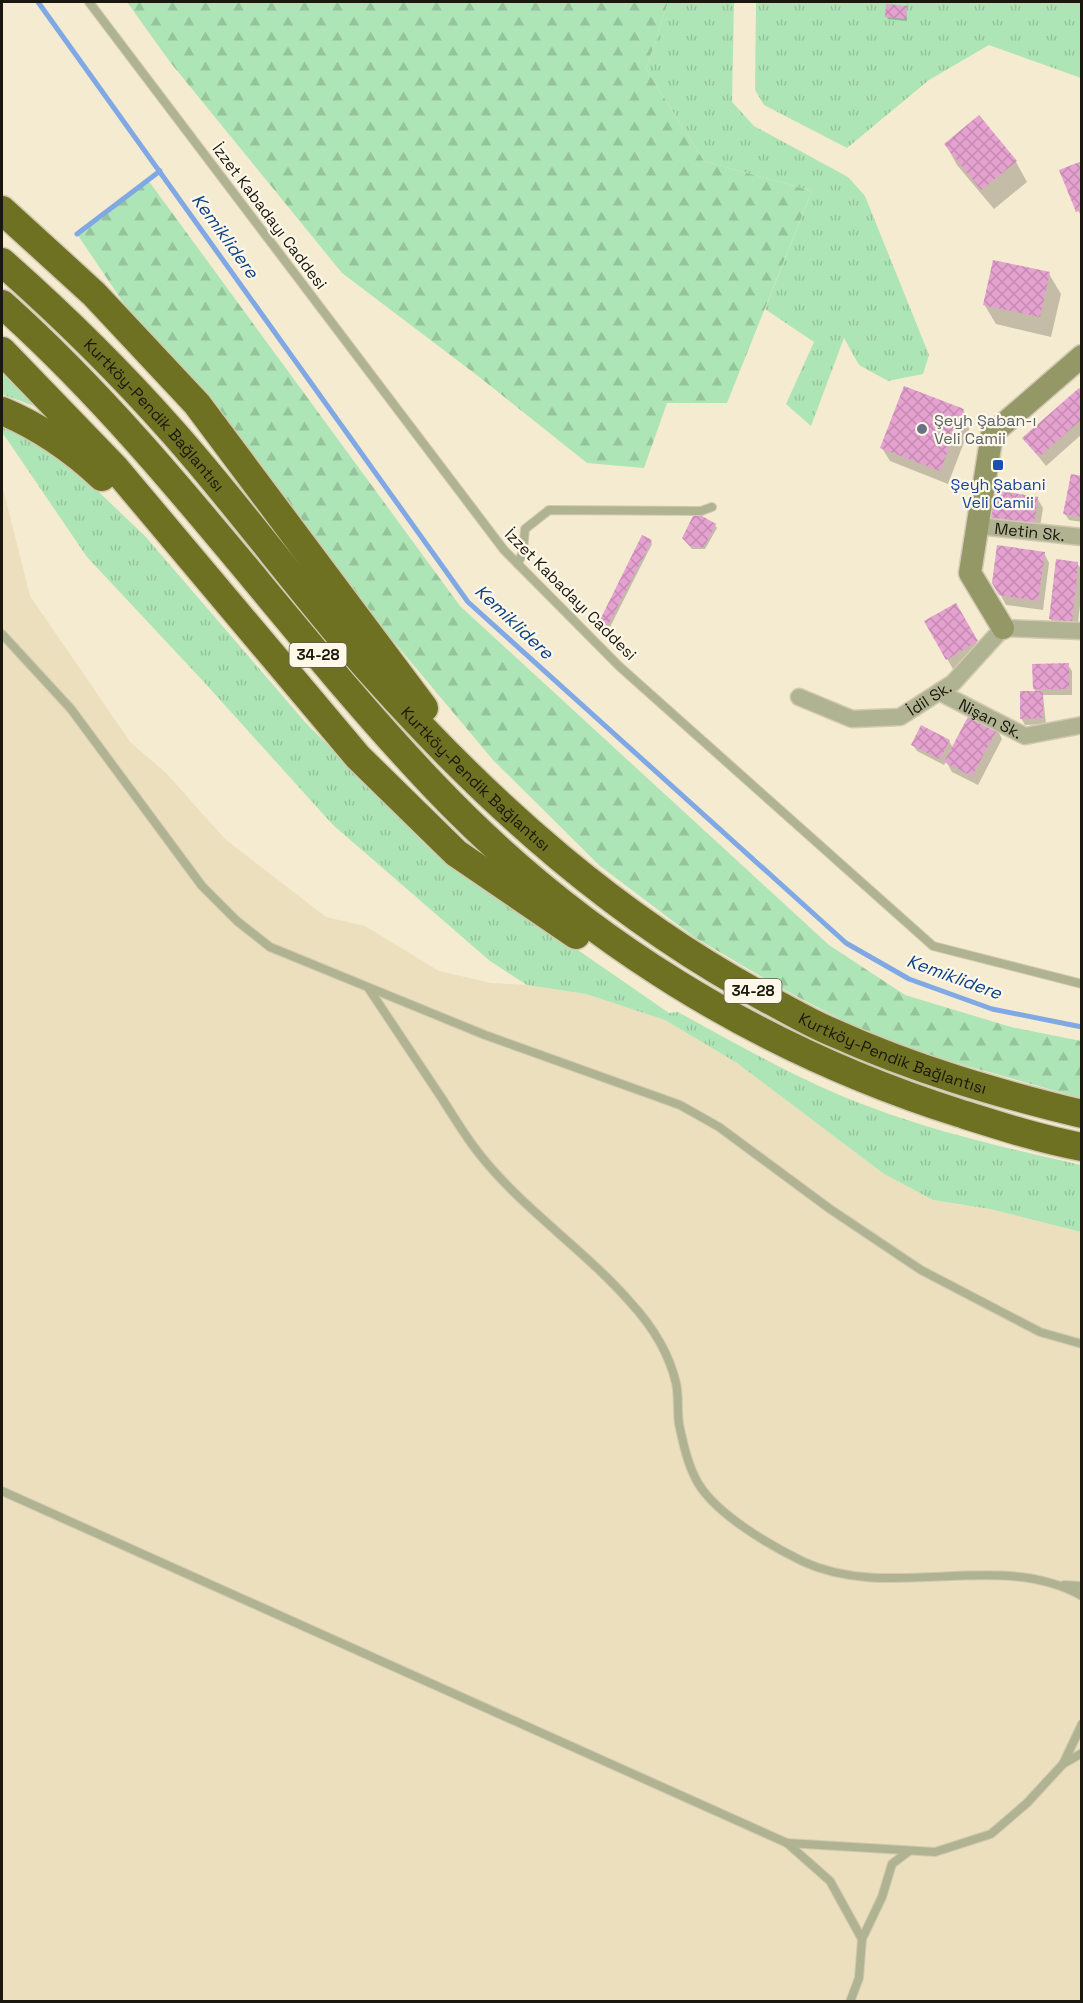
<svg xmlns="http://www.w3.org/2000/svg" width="1083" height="2003" viewBox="0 0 1083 2003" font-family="'Space Grotesk',sans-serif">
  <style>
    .built { fill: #ebdfbe }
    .grass { fill: url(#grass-tufts) }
    .forest { fill: url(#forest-firs) }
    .shadow { fill: #0003 }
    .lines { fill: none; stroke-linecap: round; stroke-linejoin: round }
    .stream { stroke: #7fa8e5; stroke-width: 5 }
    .building { fill: url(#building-cross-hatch) }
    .lane-casing { stroke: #d2c9b2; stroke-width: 10 }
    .street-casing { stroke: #d2c9b2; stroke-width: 19 }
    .secondary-casing { stroke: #d2c9b2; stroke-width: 25 }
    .highway-casing { stroke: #d2c9b2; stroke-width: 31 }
    .lane { stroke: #b0b392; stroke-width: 8 }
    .street { stroke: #b0b392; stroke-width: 16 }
    .secondary { stroke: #949766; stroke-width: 22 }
    .highway { stroke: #6e7122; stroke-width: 28 }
    .worship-dot { fill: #6b7280; stroke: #fef8e8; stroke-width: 2 }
    .transit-dot { fill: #1a4fb4; stroke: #fef8e8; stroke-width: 2 }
    .labels { text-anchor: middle; stroke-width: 4.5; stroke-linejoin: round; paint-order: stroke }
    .shield { fill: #fef8e8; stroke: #5e5a4f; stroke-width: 1.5 }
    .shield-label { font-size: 15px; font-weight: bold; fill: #1a170e }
    .street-label { font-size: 16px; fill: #1a170e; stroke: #fef8e8 }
    .worship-label { font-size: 16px; fill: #5b616d; stroke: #fef8e8; text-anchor: start }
    .transit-label { font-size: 16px; fill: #164399; stroke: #fef8e8 }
    .water-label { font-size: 18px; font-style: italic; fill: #0d4188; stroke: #fef8e8 }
  </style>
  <defs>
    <pattern id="grass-tufts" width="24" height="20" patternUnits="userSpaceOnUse" patternTransform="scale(1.5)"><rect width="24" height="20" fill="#aee5b6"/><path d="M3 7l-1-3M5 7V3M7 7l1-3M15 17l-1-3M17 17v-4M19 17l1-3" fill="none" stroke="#95c49b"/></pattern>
    <pattern id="forest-firs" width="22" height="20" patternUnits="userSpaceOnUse" patternTransform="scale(1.5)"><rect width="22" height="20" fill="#aee5b6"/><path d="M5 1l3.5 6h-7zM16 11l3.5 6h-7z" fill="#95c49b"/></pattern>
    <pattern id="building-cross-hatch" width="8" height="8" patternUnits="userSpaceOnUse" patternTransform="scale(1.5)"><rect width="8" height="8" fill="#e5a1d0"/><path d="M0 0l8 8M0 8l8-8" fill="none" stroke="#c48ab1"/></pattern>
  </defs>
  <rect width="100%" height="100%" fill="#f5ebd1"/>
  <polygon class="built" points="2,485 30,596 131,743 166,773 225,839 326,917 365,926 439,971 491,983 527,985 586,994 665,1020 737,1063 884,1174 933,1200 990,1209 1081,1232 1081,2001 2,2001"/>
  <g class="grass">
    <polygon points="668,2 734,2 732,102 754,126 848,177 865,196 929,355 923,374 888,381 859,365 844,338 811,426 786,404 814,342 765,309 812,191 704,161 646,69"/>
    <polygon points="756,2 1081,2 1081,78 989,45 929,80 847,148 764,105 755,90"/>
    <polygon points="2,364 52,413 2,394"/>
    <path d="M2,423L60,455L145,536L305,722L426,845L669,1013L678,1012C740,1046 803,1082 870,1107C939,1133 1010,1149 1081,1165V1232L990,1209L933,1200L884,1174L737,1063L665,1020L586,994L527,985L490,961L333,825L203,681L87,557L2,432Z"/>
  </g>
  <g class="forest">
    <polygon points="127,2 668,2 646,69 704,161 812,191 727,403 667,403 644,468 587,463 478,376 342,273 170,62"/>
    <polygon points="148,180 460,606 829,945 905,995 1011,1027 1081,1041 1081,1098 939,1058 861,1030 777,986 694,937 600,866 493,760 323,557 213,400 137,323 77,234"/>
  </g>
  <g class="shadow">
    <polygon points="906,8 907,21 888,19 887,17"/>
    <polygon points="946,145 1016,162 1027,182 994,209 957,165"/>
    <polygon points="1082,163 1082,219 1061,170"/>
    <polygon points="1049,274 1061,294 1051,337 996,324 984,304"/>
    <polygon points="1082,393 1082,434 1046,466 1024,438"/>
    <polygon points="963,410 971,424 948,484 890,461 882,448"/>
    <polygon points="1082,477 1082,522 1069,520 1065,514"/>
    <polygon points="1037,498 1043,508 1039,533 997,527 991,517"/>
    <polygon points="715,525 717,528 705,549 692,549 685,541"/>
    <polygon points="651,541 652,544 607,633 599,626"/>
    <polygon points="1044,553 1049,563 1043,610 1006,605 994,583"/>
    <polygon points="1077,563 1082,570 1082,588 1077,631 1056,629 1051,619"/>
    <polygon points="955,605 982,652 953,669 926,622"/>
    <polygon points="1068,665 1072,671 1072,695 1043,695 1046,724 1025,725 1021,718 1037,693 1034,689"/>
    <polygon points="997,729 1002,739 978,785 952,772 946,761 944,765 917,751 913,745 949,741 953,748"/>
  </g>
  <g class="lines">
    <g class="stream">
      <polyline points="38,2 468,602 846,943 909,979 992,1009 1082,1027"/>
      <polyline points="77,234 160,171"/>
    </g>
  </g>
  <g class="building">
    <polygon points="886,4 907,6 906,19 885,17"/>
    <polygon points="979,115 1017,161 981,190 944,144"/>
    <polygon points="1082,161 1082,210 1076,212 1059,170"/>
    <polygon points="993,260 1050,272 1040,317 983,305"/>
    <polygon points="904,386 964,409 940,471 880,448"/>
    <polygon points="1079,388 1082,391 1082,419 1039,457 1022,438"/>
    <polygon points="1071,474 1082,476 1082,517 1063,514"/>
    <polygon points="994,490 1038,497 1034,524 990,517"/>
    <polygon points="695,512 716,524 704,547 690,546 682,538"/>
    <polygon points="642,535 652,540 605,631 597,626"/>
    <polygon points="997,545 1045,552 1038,601 999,595 992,583"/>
    <polygon points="1056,559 1078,562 1072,622 1049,619"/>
    <polygon points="956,603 978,641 946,660 924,621"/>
    <polygon points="1069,663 1069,689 1033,689 1032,664"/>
    <polygon points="1020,691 1043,691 1043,718 1020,719"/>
    <polygon points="970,713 998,728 972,776 944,762"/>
    <polygon points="921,725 950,740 940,759 911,745"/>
  </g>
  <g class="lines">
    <defs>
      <g id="lane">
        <polyline points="89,2 504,550 620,667 933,946 1082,984"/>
        <polyline points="518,564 523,551 525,529 549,510 701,511 712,507"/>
        <polyline points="2,634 71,709 202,886 237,921 270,947 485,1035 680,1105 719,1127 830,1209 921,1270 1040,1332 1082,1344"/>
        <path d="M369,989C394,1026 418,1063 443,1100C455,1119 467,1139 481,1156C525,1211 585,1250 631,1303C652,1326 669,1353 676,1383C679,1396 677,1411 679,1424C683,1443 688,1466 698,1483C717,1515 771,1546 804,1562C891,1602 1000,1549 1082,1596"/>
        <polyline points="2,1491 787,1843 830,1881 862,1939 859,1978 850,2002"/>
        <polyline points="1064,1585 1082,1586"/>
        <polyline points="1063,1764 1082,1753"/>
        <polyline points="787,1843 935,1852 991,1834 1027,1803 1063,1764 1082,1724"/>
        <polyline points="862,1939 882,1897 892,1864 909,1851"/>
      </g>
      <g id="street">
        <path id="s1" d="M978,526L1082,537"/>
        <path id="s2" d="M939,692L1025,736L1082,725"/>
        <path id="s3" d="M799,697L852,719L900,717L953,683L1003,628L1082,631"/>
      </g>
      <polyline id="secondary" points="1003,628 970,573 992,434 1082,356"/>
      <g id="highway">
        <polyline points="2,210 94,294 197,404 424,708"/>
        <path id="s4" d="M2,262C62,315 119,371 172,431C244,512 307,601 379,681C493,808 619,920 771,1001C792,1012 812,1024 834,1033C914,1069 996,1093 1082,1114"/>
        <path d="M2,304C163,448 285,629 434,786C578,938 760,1050 959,1113C1000,1126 1040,1139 1082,1147"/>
        <polyline points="2,351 115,468 358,757 456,853 576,935"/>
        <path d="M2,411C40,427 72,449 102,477"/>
      </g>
    </defs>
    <use href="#lane" class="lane-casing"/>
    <use href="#street" class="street-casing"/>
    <use href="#secondary" class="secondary-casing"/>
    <use href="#highway" class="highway-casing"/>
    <use href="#lane" class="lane"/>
    <use href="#street" class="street"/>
    <use href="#secondary" class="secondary"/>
    <use href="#highway" class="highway"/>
  </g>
  <circle class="worship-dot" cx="922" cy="429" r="6"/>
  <rect class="transit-dot" x="992" y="459" width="12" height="12" rx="3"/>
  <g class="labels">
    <g class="shield">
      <rect x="289.5" y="643" width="57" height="24" rx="4.5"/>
      <rect x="724.5" y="979" width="57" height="24" rx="4.5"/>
    </g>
    <g class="shield-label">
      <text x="318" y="660">34-28</text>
      <text x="753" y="996">34-28</text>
    </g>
    <g class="street-label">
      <text transform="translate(270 216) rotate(53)" y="6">İzzet Kabadayı Caddesi</text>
      <text dy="6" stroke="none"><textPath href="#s4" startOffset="216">Kurtköy-Pendik Bağlantısı</textPath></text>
      <text dy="6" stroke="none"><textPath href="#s1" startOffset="52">Metin Sk.</textPath></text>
      <text transform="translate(571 594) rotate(45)" y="6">İzzet Kabadayı Caddesi</text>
      <text dy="6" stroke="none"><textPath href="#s3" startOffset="140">İdil Sk.</textPath></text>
      <text dy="6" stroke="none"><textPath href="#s2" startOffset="58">Nişan Sk.</textPath></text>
      <text dy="6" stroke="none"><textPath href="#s4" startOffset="702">Kurtköy-Pendik Bağlantısı</textPath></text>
      <text dy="6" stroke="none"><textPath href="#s4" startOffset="1206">Kurtköy-Pendik Bağlantısı</textPath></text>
    </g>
    <g class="worship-label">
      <text x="934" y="426">Şeyh Şaban-ı<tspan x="934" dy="18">Veli Camii</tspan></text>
    </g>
    <g class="transit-label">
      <text x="998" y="490">Şeyh Şabani<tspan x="998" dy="18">Veli Camii</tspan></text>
    </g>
    <g class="water-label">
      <text transform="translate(225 236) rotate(54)" y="6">Kemiklidere</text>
      <text transform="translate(514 622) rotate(43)" y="6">Kemiklidere</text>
      <text transform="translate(954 977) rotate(20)" y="6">Kemiklidere</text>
    </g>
  </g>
  <rect width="1083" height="2003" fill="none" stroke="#1a170e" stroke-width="6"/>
</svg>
